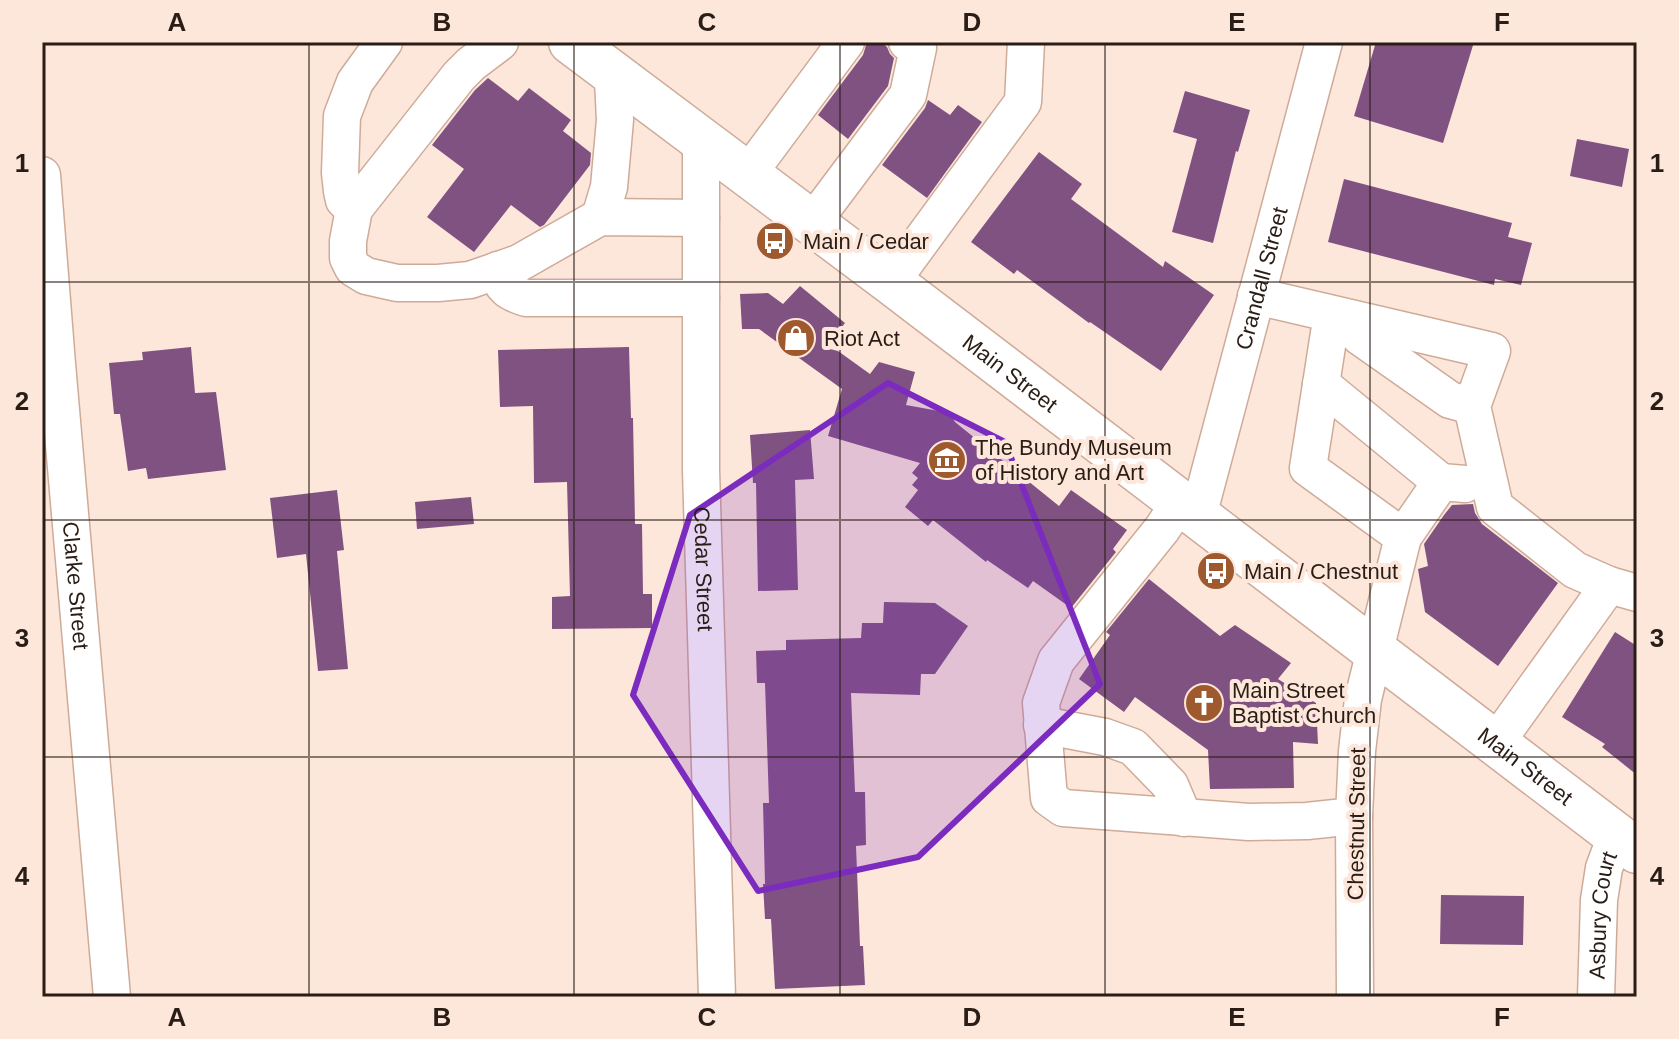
<svg xmlns="http://www.w3.org/2000/svg" width="1679" height="1039" viewBox="0 0 1679 1039" font-family="Helvetica,sans-serif">
  <style>
    .building { fill: #805282 }
    .lines { fill: none; stroke-linecap: round; stroke-linejoin: round }
    .minor-casing { stroke: #ceab99; stroke-width: 39 }
    .major-casing { stroke: #ceab99; stroke-width: 47 }
    .minor { stroke: #fff; stroke-width: 36 }
    .major { stroke: #fff; stroke-width: 44 }
    .marked { fill: #7b2cbf; fill-opacity: 0.2; stroke: #7b2cbf; stroke-width: 6; stroke-linejoin: round }
    .grid { fill: none; stroke: #2a1d16; stroke-width: 2; stroke-opacity: 0.55 }
    .labels { text-anchor: middle; stroke-width: 8; stroke-linejoin: round; paint-order: stroke }
    .poi-label { font-size: 22px; fill: #2a1d16; stroke: #fde7db; text-anchor: start }
    .street-label { font-size: 22px; fill: #2a1d16; stroke: #fde7db }
    .neatline { fill: none; stroke: #2a1d16; stroke-width: 3 }
    .grid-label { font-size: 26px; text-anchor: middle; font-weight: bold; fill: #2a1d16 }
  </style>
  <rect width="100%" height="100%" fill="#fde7db"/>
  <g class="building">
    <polygon points="867,42 881,42 887,47 890,54 894,58 888,86 848,139 818,115 863,55"/>
    <polygon points="1376,42 1474,42 1443,143 1354,116"/>
    <polygon points="488,78 518,101 529,88 571,120 563,131 591,153 590,165 544,225 540,227 511,205 474,252 427,217 464,169 432,145 475,90"/>
    <polygon points="1185,91 1250,110 1238,152 1236,151 1213,243 1172,232 1197,139 1173,132"/>
    <polygon points="928,100 950,115 958,105 982,122 927,198 882,165 925,108"/>
    <polygon points="1577,139 1629,149 1622,187 1570,176"/>
    <polygon points="1039,152 1082,184 1071,199 1163,267 1165,261 1214,295 1161,371 1090,322 1089,323 1017,270 1014,274 971,242"/>
    <polygon points="1344,179 1512,223 1508,237 1532,243 1521,285 1495,279 1494,285 1328,242"/>
    <polygon points="800,286 845,323 826,348 838,351 870,374 879,362 915,372 906,405 950,413 955,422 1059,506 1071,490 1127,530 1113,549 1116,552 1071,608 1033,581 1028,588 987,560 986,562 933,520 928,526 905,507 918,490 912,485 918,478 912,473 920,463 828,436 842,389 759,329 742,329 740,294 768,293 783,304"/>
    <polygon points="191,347 195,393 216,392 226,470 148,479 146,468 128,471 120,414 114,414 109,363 143,360 142,352"/>
    <polygon points="629,347 631,418 633,418 635,524 642,524 643,594 652,594 652,628 552,629 552,597 570,596 567,482 534,483 533,406 500,407 498,350"/>
    <polygon points="810,430 814,479 795,480 798,590 758,591 756,483 753,483 750,435"/>
    <polygon points="337,490 344,550 337,551 348,669 318,671 306,554 277,558 270,498"/>
    <polygon points="471,497 474,524 417,529 415,502"/>
    <polygon points="1473,504 1475,513 1482,524 1558,583 1498,666 1425,612 1418,569 1428,566 1424,544 1444,515 1452,505"/>
    <polygon points="1149,579 1220,636 1235,625 1291,663 1278,679 1316,703 1318,744 1293,742 1294,788 1210,789 1208,750 1135,697 1124,712 1079,679 1110,635 1106,632"/>
    <polygon points="884,602 935,603 968,626 935,674 921,674 920,695 851,693 855,792 865,792 866,845 856,846 860,946 863,946 865,985 775,989 771,919 765,919 763,884 765,884 763,803 769,803 765,683 757,683 756,651 786,650 786,640 861,638 862,623 883,623"/>
    <polygon points="1615,632 1637,646 1637,775 1602,747 1605,744 1562,717"/>
    <polygon points="1441,895 1524,896 1523,945 1440,944"/>
  </g>
  <g class="lines">
    <defs>
      <g id="minor">
        <polyline points="500,42 471,64 459,76 354,209 348,241 348,258 353,268 366,276 397,283 438,283 470,280 519,263 600,217 701,218"/>
        <path id="s1" d="M701,139V470L717,997"/>
        <polyline points="748,174 846,42"/>
        <path id="s2" d="M42,175L57,364L112,997"/>
        <polyline points="354,209 344,200 342,191 340,173 342,116 355,82 384,42"/>
        <polyline points="600,217 609,187 615,120 613,80 607,68"/>
        <polyline points="812,223 908,95 918,48 907,42"/>
        <path d="M498,270C500,288 510,293 526,298H701"/>
        <polyline points="891,282 1023,102 1026,42"/>
        <polyline points="1256,296 1492,351 1472,406 1495,507 1575,570 1609,585"/>
        <polyline points="1332,314 1308,468 1403,537 1363,699 1357,751 1354,816 1355,997"/>
        <polyline points="1352,319 1359,336 1450,400 1472,406"/>
        <polyline points="1321,384 1441,482"/>
        <polyline points="1180,502 1162,529 1056,661 1041,703 1049,798 1063,808 1249,822 1307,821 1354,816"/>
        <path id="s3" d="M1198,516L1324,42"/>
        <polyline points="1403,537 1441,482 1465,484"/>
        <polyline points="1042,725 1105,737 1133,747 1170,785 1184,818"/>
        <polyline points="1495,744 1609,585 1637,593"/>
        <path id="s4" d="M1596,997L1599,900L1604,868L1616,836"/>
      </g>
      <g id="major">
        <path id="s5" d="M571,42L891,282L1637,851"/>
      </g>
    </defs>
    <use href="#minor" class="minor-casing"/>
    <use href="#major" class="major-casing"/>
    <use href="#minor" class="minor"/>
    <use href="#major" class="major"/>
  </g>
  <path class="marked" d="M888,383L1005,442L1100,684L918,857L758,891L633,695L690,515Z"/>
  <path class="grid" d="M309,42V997M574,42V997M840,42V997M1105,42V997M1370,42V997M42,282H1637M42,520H1637M42,757H1637"/>
  <defs>
    <symbol id="bus-disc" viewBox="-11 -11 22 22"><circle r="9.5" fill="#9f592e" stroke="#fde7db"/><path d="M-5-6H5V4H4V6H2V4H-2V6H-4V4H-5ZM-3.5-4V0h7V-4ZM-3.5 1.2v1.5H-2V1.2ZM2 1.2v1.5H3.5V1.2Z" fill="#fff"/></symbol>
    <symbol id="shop-disc" viewBox="-11 -11 22 22"><circle r="9.5" fill="#9f592e" stroke="#fde7db"/><path d="M-5-2.5h2.3a2.7 3.5 0 0 1 5.4 0H5L5.5 6h-11ZM-1.5-2.5h3a1.5 2.3 0 0 0-3 0Z" fill="#fff"/></symbol>
    <symbol id="museum-disc" viewBox="-11 -11 22 22"><circle r="9.5" fill="#9f592e" stroke="#fde7db"/><path d="M0-6L6-3V-2H-6V-3ZM-5-1h2V3h-2ZM-1-1h2V3h-2ZM3-1h2V3H3ZM-6 4H6V6H-6Z" fill="#fff"/></symbol>
    <symbol id="church-disc" viewBox="-11 -11 22 22"><circle r="9.5" fill="#9f592e" stroke="#fde7db"/><path d="M-1.2-6h2.4v3.5h3.3v2.4h-3.3V6h-2.4V-.1h-3.3v-2.4h3.3Z" fill="#fff"/></symbol>
  </defs>
  <g fill-rule="evenodd">
    <use href="#bus-disc" x="753" y="219" width="44" height="44"/>
    <use href="#shop-disc" x="774" y="316" width="44" height="44"/>
    <use href="#museum-disc" x="925" y="438" width="44" height="44"/>
    <use href="#bus-disc" x="1194" y="549" width="44" height="44"/>
    <use href="#church-disc" x="1182" y="681" width="44" height="44"/>
  </g>
  <g class="labels">
    <g class="poi-label">
      <text x="803" y="249">Main / Cedar</text>
      <text x="824" y="346">Riot Act</text>
      <text x="975" y="455">The Bundy Museum<tspan x="975" dy="25">of History and Art</tspan></text>
      <text x="1244" y="579">Main / Chestnut</text>
      <text x="1232" y="698">Main Street<tspan x="1232" dy="25">Baptist Church</tspan></text>
    </g>
    <g class="street-label">
      <text dy="8" stroke="none"><textPath href="#s3" startOffset="246">Crandall Street</textPath></text>
      <text dy="8" stroke="none"><textPath href="#s5" startOffset="550">Main Street</textPath></text>
      <text dy="8" stroke="none"><textPath href="#s1" startOffset="430">Cedar Street</textPath></text>
      <text dy="8" stroke="none"><textPath href="#s2" startOffset="412">Clarke Street</textPath></text>
      <text dy="8" stroke="none"><textPath href="#s5" startOffset="1198">Main Street</textPath></text>
      <text transform="translate(1356 824) rotate(-89)" y="8">Chestnut Street</text>
      <text dy="8" stroke="none"><textPath href="#s4" startOffset="82">Asbury Court</textPath></text>
    </g>
  </g>
  <rect width="1679" height="1039" fill="none" stroke="#fde7db" stroke-width="88"/>
  <rect x="44" y="44" width="1591" height="951" class="neatline"/>
  <g class="grid-label">
    <text x="177" y="31">A</text>
    <text x="442" y="31">B</text>
    <text x="707" y="31">C</text>
    <text x="972" y="31">D</text>
    <text x="1237" y="31">E</text>
    <text x="1502" y="31">F</text>
    <text x="22" y="172">1</text>
    <text x="1657" y="172">1</text>
    <text x="22" y="410">2</text>
    <text x="1657" y="410">2</text>
    <text x="22" y="647">3</text>
    <text x="1657" y="647">3</text>
    <text x="22" y="885">4</text>
    <text x="1657" y="885">4</text>
    <text x="177" y="1026">A</text>
    <text x="442" y="1026">B</text>
    <text x="707" y="1026">C</text>
    <text x="972" y="1026">D</text>
    <text x="1237" y="1026">E</text>
    <text x="1502" y="1026">F</text>
  </g>
</svg>
